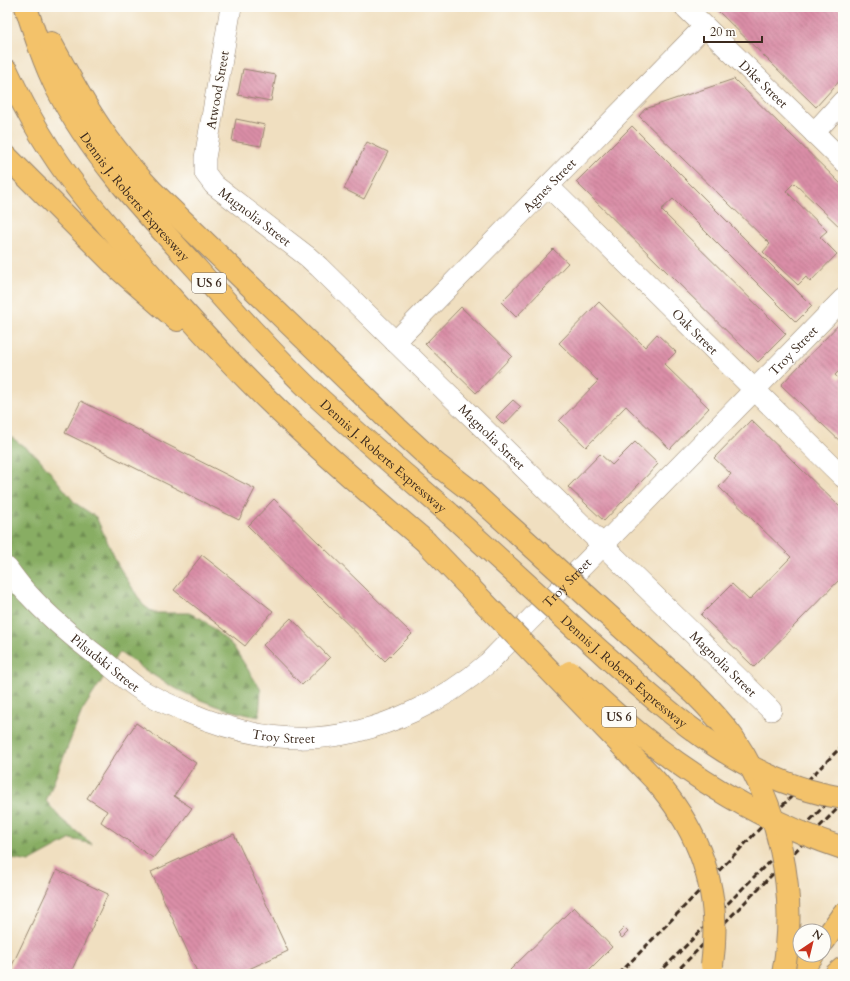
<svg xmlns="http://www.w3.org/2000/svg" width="850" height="981" viewBox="0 0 850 981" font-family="Cardo,serif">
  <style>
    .forest { fill: url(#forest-firs); stroke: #626c40 }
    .building { fill: url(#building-back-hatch) }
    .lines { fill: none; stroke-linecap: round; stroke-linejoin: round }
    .street-casing { stroke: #96846f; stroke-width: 22 }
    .highway-casing { stroke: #96846f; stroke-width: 24 }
    .street { stroke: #fff; stroke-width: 21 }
    .highway { stroke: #f3c26a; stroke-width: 22 }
    .rail { stroke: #3b2a1e; stroke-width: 3; stroke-dasharray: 6 3; stroke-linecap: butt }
    .highway-bridge-casing { stroke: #96846f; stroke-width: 24; stroke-linecap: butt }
    .highway-bridge { stroke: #f3c26a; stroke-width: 22 }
    .labels { text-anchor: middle; stroke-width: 3; stroke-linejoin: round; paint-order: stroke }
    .shield { fill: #fdfcf7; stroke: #75695f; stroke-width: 1 }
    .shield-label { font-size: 12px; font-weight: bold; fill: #3b2a1e }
    .street-label { font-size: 13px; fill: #3b2a1e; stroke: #fdfcf7 }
  </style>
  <defs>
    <pattern id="forest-firs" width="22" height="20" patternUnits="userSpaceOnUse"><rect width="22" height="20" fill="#88ad63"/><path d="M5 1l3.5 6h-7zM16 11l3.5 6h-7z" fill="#708d51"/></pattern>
    <pattern id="building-back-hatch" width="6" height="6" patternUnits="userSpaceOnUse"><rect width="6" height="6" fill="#da8ea7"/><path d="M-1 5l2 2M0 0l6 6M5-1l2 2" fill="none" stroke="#b27487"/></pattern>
  </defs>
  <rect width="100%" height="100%" fill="#fdfcf7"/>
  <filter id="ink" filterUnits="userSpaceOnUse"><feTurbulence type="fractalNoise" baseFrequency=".025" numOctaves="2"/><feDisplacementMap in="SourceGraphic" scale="8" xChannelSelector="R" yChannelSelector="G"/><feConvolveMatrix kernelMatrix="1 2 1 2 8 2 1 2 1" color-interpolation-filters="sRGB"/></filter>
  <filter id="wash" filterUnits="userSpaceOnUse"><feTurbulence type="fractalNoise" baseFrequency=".012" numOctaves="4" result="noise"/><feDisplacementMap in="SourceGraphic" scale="16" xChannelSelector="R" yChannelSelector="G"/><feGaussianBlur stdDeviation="0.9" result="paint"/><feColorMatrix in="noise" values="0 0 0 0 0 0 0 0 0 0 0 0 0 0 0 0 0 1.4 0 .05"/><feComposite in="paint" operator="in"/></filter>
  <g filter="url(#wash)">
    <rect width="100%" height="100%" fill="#f0dfc0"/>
    <path class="forest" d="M7,434L38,457L75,503L96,517L118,565L143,605L154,613H189L202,619L233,646L261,690L259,717C220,710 183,695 150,673C139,667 130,658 120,652L82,711L46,801L61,819L92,844L71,839L29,862L7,858V545L11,542L7,536Z"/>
    <g id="blocks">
      <g class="building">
        <polygon points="722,7 838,7 843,11 843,77 816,107 718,11"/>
        <polygon points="243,69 276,75 271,101 238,95"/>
        <polygon points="734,79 843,186 843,230 794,183 786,191 827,231 820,237 837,254 810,282 806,277 798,285 763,252 770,244 639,116 645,109"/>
        <polygon points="236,119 265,125 261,146 232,141"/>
        <polygon points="632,126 812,306 796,322 673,199 661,210 786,334 758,362 576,182"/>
        <polygon points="367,142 388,152 364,199 344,189"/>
        <polygon points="553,249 568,263 516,317 501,302"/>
        <polygon points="599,302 645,347 657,334 676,352 664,364 709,408 670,449 626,406 586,447 559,421 598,381 559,343"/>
        <polygon points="461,307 512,356 476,393 425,344"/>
        <polygon points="843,320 843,367 835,375 839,379 843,375 843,444 781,385"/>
        <polygon points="513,400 521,407 504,425 496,417"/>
        <polygon points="81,401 255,489 239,520 65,433"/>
        <polygon points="751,420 843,510 843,576 754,667 701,615 732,584 749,600 791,557 719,487 731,474 714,458"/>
        <polygon points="635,442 658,464 604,521 568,487 600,454 612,465"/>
        <polygon points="274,499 412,634 385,661 248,526"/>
        <polygon points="202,555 273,611 245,646 174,590"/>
        <polygon points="291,618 330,658 302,685 263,645"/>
        <polygon points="136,723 196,763 174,796 192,808 174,833 153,858 101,822 107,811 87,798"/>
        <polygon points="234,834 288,951 238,974 198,974 151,872"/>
        <polygon points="57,870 108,894 70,974 8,974"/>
        <polygon points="574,907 612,947 585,974 514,974 510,970"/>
        <polygon points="624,928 628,932 622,938 618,934"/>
      </g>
    </g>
  </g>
  <g filter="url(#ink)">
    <use href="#blocks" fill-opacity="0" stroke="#96846f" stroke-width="1"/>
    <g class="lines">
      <defs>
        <g id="street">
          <path id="s1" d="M231,7L205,158V173L214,185L308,257L319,267L771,710"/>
          <path id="s2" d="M685,7L843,161"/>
          <polyline points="814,133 843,101"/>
          <path id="s3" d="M548,186L843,477"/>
          <path id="s4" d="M395,342L704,27"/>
          <path id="s5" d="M7,568C14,577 20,586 28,594C50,618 74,638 100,658C113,668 125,679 138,688C153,698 170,705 187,712C266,746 336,748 414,711C442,698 465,683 488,663L843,299"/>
        </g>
        <g id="highway">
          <path id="s6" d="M26,7C35,35 44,63 57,89C92,157 146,213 197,269C233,310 270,351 309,389C355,432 403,473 450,514"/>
          <path d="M51,43C69,76 87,110 109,140C123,159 138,176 153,192L397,428L436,464L471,491"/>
          <path d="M7,71C26,112 49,152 77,188C103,222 132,253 160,285C195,324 230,364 269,401C319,450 372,496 425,541"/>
          <polyline points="7,157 121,271 177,320"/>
          <polyline points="824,941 843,914"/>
          <polyline points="799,974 813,955"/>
          <polyline points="836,974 843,968"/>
        </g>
      </defs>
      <use href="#street" class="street-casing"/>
      <use href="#highway" class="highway-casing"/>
      <use href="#street" class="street"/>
      <use href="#highway" class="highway"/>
      <g class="rail">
        <polyline points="619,974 768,820 843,745"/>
        <polyline points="658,974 843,787"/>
        <polyline points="674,974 843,803"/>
      </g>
      <defs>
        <g id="highway-bridge">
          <path d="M471,491L694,693C707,706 721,721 732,736C779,805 799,892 783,974"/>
          <path id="s7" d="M450,514C496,556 543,599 589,641C664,708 739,782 843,798"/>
          <path d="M425,541L654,779C701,832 722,894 712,965"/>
          <path d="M570,672C597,697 623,722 652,744C710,789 773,825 843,848"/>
        </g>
      </defs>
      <use href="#highway-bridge" class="highway-bridge-casing"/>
      <use href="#highway-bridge" class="highway-bridge"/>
    </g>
  </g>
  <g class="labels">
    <g class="shield">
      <rect x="192" y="273" width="34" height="20" rx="3"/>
      <rect x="602" y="707" width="34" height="20" rx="3"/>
    </g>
    <g class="shield-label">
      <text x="209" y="287">US 6</text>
      <text x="619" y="721">US 6</text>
    </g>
    <g class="street-label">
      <text dy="5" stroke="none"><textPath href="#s2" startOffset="110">Dike Street</textPath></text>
      <text transform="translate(217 90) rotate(-80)" y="5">Atwood Street</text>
      <text dy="5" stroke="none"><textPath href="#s4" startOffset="220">Agnes Street</textPath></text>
      <text dy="5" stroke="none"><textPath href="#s6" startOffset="221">Dennis J. Roberts Expressway</textPath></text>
      <text dy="5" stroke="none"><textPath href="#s1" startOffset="235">Magnolia Street</textPath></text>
      <text dy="5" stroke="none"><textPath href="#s3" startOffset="207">Oak Street</textPath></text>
      <text dy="5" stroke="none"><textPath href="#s5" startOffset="993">Troy Street</textPath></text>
      <text dy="5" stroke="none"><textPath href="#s1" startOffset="559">Magnolia Street</textPath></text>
      <text dy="5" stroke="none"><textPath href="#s6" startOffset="581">Dennis J. Roberts Expressway</textPath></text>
      <text dy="5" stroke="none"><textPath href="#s5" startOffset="669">Troy Street</textPath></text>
      <text dy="5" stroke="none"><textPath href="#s5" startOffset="137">Pilsudski Street</textPath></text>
      <text dy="5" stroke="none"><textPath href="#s1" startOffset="883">Magnolia Street</textPath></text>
      <text dy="5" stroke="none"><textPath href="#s7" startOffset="235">Dennis J. Roberts Expressway</textPath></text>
      <text dy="5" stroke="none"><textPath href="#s5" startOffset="333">Troy Street</textPath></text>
    </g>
  </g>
  <rect width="850" height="981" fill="none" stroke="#fdfcf7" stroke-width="24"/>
  <g transform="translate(812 943) rotate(35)"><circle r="19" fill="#fdfcf7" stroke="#afa8a0"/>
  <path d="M0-3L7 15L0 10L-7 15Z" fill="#c8321e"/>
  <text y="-6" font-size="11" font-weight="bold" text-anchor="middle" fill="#3b2a1e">N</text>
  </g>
  <path d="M704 36v6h58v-6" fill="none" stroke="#3b2a1e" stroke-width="2"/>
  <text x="710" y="36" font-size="12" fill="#3b2a1e" stroke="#fdfcf7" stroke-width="3" paint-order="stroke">20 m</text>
</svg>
